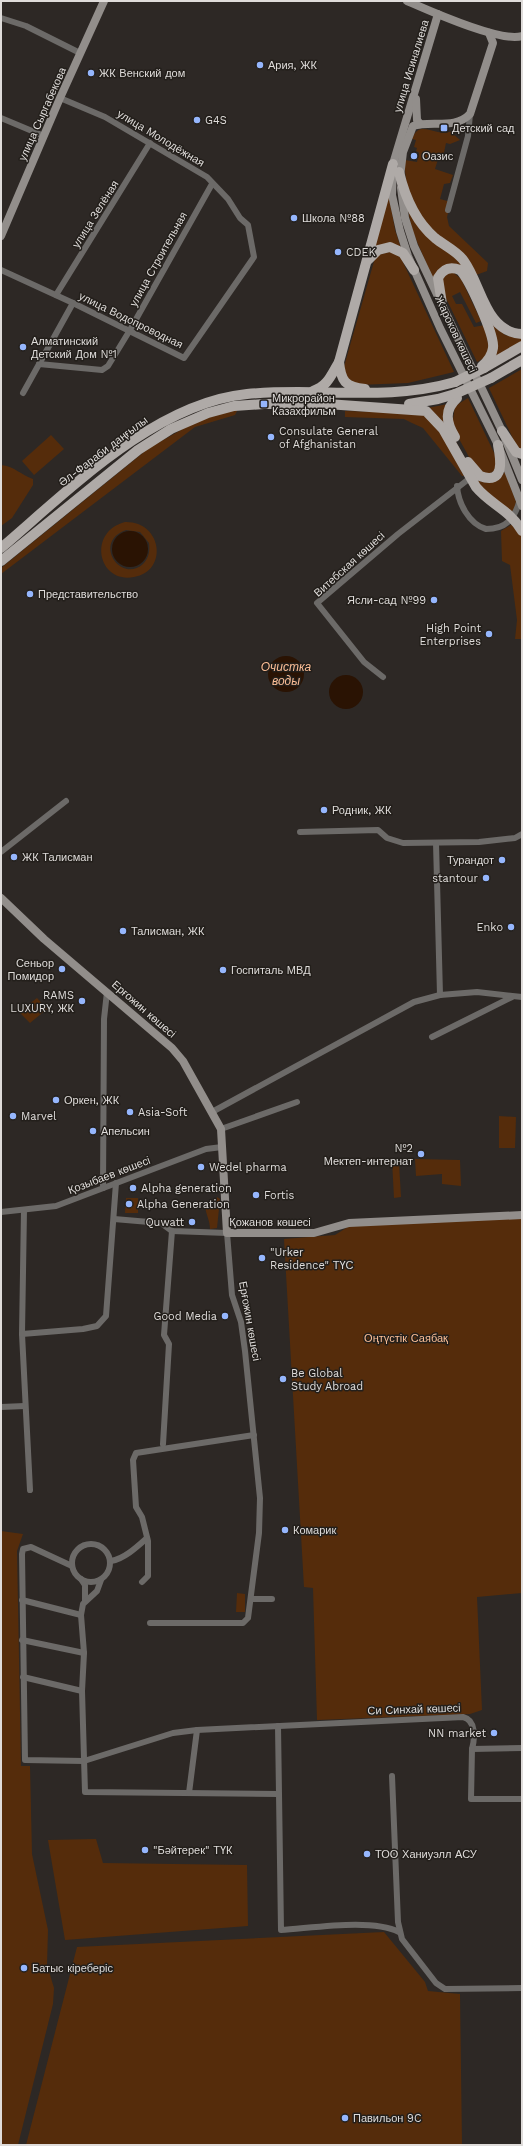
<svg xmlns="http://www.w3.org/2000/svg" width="523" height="2146" viewBox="0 0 523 2146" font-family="'Work Sans',sans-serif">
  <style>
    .green { fill: #552c0b; fill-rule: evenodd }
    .water { fill: #2a1303 }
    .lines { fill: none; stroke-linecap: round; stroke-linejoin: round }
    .street { stroke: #6c6a68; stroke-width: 6 }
    .secondary { stroke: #928e8b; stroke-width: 8 }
    .primary { stroke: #afaaa7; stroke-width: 10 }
    .primary-bridge { stroke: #afaaa7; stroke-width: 10 }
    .poi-dot { fill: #95b6fd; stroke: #231f1b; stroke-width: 1.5 }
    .labels { text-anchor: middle; stroke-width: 3; stroke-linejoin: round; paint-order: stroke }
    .poi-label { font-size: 11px; fill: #dfdcda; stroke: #231f1b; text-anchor: start }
    .street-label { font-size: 11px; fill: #dfdcda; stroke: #231f1b }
    .park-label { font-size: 11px; fill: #fcbf97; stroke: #231f1b }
    .water-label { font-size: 12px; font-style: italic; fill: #fcbe96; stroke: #231f1b }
  </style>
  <rect width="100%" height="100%" fill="#2d2825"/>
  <g class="green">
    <path d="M460,128L453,134L460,140L450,144L446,143L443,157L439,156L435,169L453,175L450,183L444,184L440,199L451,202L447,217L449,226L488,263L487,271L476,275C443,242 402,210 405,160L417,162L419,153L416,151L417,148L414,147L416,140L412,139C418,124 426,130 438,132C446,134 453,131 460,128Z"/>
    <polygon points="389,196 395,230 401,248 374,248"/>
    <polygon points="407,205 463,266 433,279 412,230"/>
    <polygon points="393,251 401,258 454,372 408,383 357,385 351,383 343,370 375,258 378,255"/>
    <polygon points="448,273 454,273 461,279 481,321 476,323 460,292 452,296 456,304 462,304 474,327 485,325 489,350 484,358 477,362 441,288 441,280"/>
    <polygon points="493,325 505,335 522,338 522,341 493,358"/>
    <polygon points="522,369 522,451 516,445 489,388"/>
    <polygon points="468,398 497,459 496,470 487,475 475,468 452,426 455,406"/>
    <path d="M448,404L445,422L477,480C489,485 499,482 505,471L516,502L513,514L484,493L427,408Z"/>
    <polygon points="238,409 235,415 195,427 1,574 1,568 149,448 197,421"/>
    <polygon points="345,411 420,413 434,421 464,476 462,476 423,428 412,423 404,419 345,417"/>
    <polygon points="51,435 64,449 34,475 22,461"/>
    <path d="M1,465C14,466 21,475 33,479V485L12,518L1,526Z"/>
    <path d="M125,522C162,521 169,571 134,577C98,584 87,532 125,522ZM126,530L140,532L149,543C150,551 149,558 143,564C121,584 92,542 126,530Z"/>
    <polygon points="514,523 522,536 522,639 515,639 517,620 510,565 502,561 501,531"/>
    <polygon points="37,998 47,1009 30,1023 19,1012"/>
    <polygon points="499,1116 516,1117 515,1148 499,1148"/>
    <polygon points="415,1159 460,1160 461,1186 442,1184 442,1174 416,1176"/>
    <polygon points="392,1160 399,1163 401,1197 394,1198"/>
    <path d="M217,1197L220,1199L217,1228L210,1229C210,1220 205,1213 205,1204L214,1207Z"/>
    <polygon points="126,1198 138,1198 138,1213 125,1213"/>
    <polygon points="522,1217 522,1593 477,1597 482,1710 470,1714 317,1720 313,1588 304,1587 284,1239 335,1235 351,1225"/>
    <polygon points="1,1531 23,1534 17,1551 21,1766 30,1766 32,1854 48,1930 47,1965 54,1988 53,2004 18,2145 1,2145"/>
    <polygon points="237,1593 245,1594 245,1612 236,1612"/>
    <polygon points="96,1839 103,1863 247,1865 248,1926 65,1940 48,1840"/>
    <polygon points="384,1932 425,1982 428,1991 460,1994 462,2145 26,2145 77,1947"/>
  </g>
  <g class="water">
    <circle cx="130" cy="549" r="18"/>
    <circle cx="286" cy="674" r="18"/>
    <circle cx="346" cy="692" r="17"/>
  </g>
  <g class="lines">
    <g class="street">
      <polyline points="1,18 26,26 80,53"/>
      <polyline points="1,118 44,136"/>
      <polyline points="448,210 468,136 470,114"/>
      <polyline points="1,270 73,303 184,358 254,257 248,225 240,218 228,199 207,177 105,117 60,98"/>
      <polyline points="56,295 150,143"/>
      <polyline points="39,364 102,370 108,366 130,330 212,184"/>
      <polyline points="23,393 73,303"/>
      <path d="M457,486C458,503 469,524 486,529C507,529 515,518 520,499"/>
      <polyline points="383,677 364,662 317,603 398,534 470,478"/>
      <polyline points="300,832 378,830 387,838 403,843 479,842 515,838 522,834"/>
      <polyline points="436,843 440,995"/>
      <polyline points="1,852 66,801"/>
      <polyline points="432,1037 512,997"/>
      <polyline points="212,1112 414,1002 440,995 477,992 522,997"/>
      <polyline points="221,1129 297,1102"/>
      <polyline points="103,1188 104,1019 107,992"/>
      <polyline points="24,1210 22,1334 30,1490"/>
      <polyline points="1,1212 56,1206 206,1149 222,1147"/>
      <polyline points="114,1219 161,1223 172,1231 227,1233 232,1295 241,1322 245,1351 260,1498 259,1533 248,1618 243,1623 150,1623"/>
      <polyline points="22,1334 83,1329 97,1326 106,1316 116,1183"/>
      <polyline points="1,1407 25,1406"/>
      <polyline points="163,1444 169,1344 164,1335 172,1231"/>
      <circle cx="91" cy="1563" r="19"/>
      <path d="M111,1561C124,1559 137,1547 147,1538"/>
      <path d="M72,1566L31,1547L23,1549L22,1554L25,1760L84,1761L173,1733L197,1730L463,1717C476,1720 475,1738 472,1749L522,1748"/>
      <polyline points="81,1579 85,1585 85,1601"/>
      <polyline points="101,1580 97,1591 83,1604 81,1615 84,1653 82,1691 85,1792 278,1794"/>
      <polyline points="142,1582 148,1576 148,1541 142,1517 136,1507 133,1460 136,1453 254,1435"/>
      <polyline points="251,1599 272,1599"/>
      <polyline points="22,1600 81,1615"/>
      <polyline points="22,1640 84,1653"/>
      <polyline points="23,1677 82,1691"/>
      <path d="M278,1726L281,1930C313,1928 372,1918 399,1932"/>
      <polyline points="472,1749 471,1799 522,1799"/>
      <polyline points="392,1776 398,1922 402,1939 436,1983 445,1989 522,1988"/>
      <polyline points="189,1793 197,1730"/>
    </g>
    <g class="secondary">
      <path d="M407,1C430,11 501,43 522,36"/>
      <polyline points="438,14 393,164 392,195 400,231 408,256 440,328 498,445 522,506"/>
      <polyline points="416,99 417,120 420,124"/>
      <path d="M400,177L403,152L413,126C431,120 455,130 470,114L493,43L489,33"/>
      <polyline points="401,188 405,218 414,246 502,431 522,480"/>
      <polyline points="1,236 60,98 104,1"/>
      <polyline points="1,898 44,939 172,1048 183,1061 221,1129 227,1233 314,1233 349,1223 522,1215"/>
    </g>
    <g class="primary">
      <path d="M399,172C405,197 415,221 435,238C445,246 457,251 464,261C482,286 485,332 522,334"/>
      <polyline points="368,260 378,250 390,247 403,253 414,270"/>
      <path d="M442,304L438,278C443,269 450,266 460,270C469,279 495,335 493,348C492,355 488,361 482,366"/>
      <path d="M339,362C341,381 345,387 365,389"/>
      <polyline points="484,368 522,346"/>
      <polyline points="491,378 522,360"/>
      <path d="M313,391C328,386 331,375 339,362L393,164"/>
      <polyline points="409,404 438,399 455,394"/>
      <polyline points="502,431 516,452 522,454"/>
      <path d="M455,437C446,422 444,410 457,398"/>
      <path d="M468,462L480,476C505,485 501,460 498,445"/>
      <path d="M1,548C69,490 155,403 247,394C317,387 386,402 455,382"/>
      <path d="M1,561L138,450L171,429L208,413L234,406L264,404H327L426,411L443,429L476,487C491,505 509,509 522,531"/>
    </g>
    <g class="primary-bridge">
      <polyline points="455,382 484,368"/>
      <polyline points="455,394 491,378"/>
    </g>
  </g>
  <g class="poi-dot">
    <circle cx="260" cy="65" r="4"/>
    <circle cx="91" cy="73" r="4"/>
    <circle cx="197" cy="120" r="4"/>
    <rect x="440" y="124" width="8" height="8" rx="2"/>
    <circle cx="414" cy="156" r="4"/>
    <circle cx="294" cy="218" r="4"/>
    <circle cx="338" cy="252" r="4"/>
    <circle cx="23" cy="347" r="4"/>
    <rect x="260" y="400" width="8" height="8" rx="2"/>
    <circle cx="271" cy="437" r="4"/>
    <circle cx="30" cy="594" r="4"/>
    <circle cx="434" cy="600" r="4"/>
    <circle cx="489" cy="634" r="4"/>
    <circle cx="324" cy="810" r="4"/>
    <circle cx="14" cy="857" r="4"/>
    <circle cx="502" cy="860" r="4"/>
    <circle cx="486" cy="878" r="4"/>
    <circle cx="511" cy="927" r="4"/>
    <circle cx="123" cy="931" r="4"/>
    <circle cx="62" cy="969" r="4"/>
    <circle cx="223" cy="970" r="4"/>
    <circle cx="82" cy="1001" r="4"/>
    <circle cx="56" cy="1100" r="4"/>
    <circle cx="130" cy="1112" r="4"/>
    <circle cx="13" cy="1116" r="4"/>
    <circle cx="93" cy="1131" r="4"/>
    <circle cx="421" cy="1154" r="4"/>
    <circle cx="201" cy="1167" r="4"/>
    <circle cx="133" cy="1188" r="4"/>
    <circle cx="256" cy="1195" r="4"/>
    <circle cx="129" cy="1204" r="4"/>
    <circle cx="192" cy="1222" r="4"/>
    <circle cx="262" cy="1258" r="4"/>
    <circle cx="225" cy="1316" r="4"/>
    <circle cx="283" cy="1379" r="4"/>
    <circle cx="285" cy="1530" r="4"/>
    <circle cx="494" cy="1733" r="4"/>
    <circle cx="145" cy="1850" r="4"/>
    <circle cx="367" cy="1854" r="4"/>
    <circle cx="24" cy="1968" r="4"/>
    <circle cx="345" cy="2118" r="4"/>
  </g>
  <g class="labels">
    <g class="poi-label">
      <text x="268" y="69">Ария, ЖК</text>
      <text x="99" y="77">ЖК Венский дом</text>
      <text x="205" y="124">G4S</text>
      <text x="452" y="132">Детский сад</text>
      <text x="422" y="160">Оазис</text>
      <text x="302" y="222">Школа №88</text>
      <text x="346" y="256">CDEK</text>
      <text x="31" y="345">Алматинский<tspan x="31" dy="13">Детский Дом №1</tspan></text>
      <text x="272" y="402">Микрорайон<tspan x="272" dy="13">Казахфильм</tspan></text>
      <text x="279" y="435">Consulate General<tspan x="279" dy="13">of Afghanistan</tspan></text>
      <text x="38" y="598">Представительство</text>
      <text x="426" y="604" text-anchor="end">Ясли-сад №99</text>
      <text x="481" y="632" text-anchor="end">High Point<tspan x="481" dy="13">Enterprises</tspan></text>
      <text x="332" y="814">Родник, ЖК</text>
      <text x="22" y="861">ЖК Талисман</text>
      <text x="494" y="864" text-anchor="end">Турандот</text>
      <text x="478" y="882" text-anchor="end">stantour</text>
      <text x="503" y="931" text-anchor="end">Enko</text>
      <text x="131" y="935">Талисман, ЖК</text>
      <text x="54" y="967" text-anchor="end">Сеньор<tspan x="54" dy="13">Помидор</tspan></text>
      <text x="231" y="974">Госпиталь МВД</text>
      <text x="74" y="999" text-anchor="end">RAMS<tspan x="74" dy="13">LUXURY, ЖК</tspan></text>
      <text x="64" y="1104">Оркен, ЖК</text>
      <text x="138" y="1116">Asia-Soft</text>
      <text x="21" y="1120">Marvel</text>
      <text x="101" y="1135">Апельсин</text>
      <text x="413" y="1152" text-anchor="end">№2<tspan x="413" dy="13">Мектеп-интернат</tspan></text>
      <text x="209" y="1171">Wedel pharma</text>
      <text x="141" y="1192">Alpha generation</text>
      <text x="264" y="1199">Fortis</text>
      <text x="137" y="1208">Alpha Generation</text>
      <text x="184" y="1226" text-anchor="end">Quwatt</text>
      <text x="270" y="1256">"Urker<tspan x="270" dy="13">Residence" ТҮС</tspan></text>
      <text x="217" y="1320" text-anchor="end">Good Media</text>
      <text x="291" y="1377">Be Global<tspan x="291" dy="13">Study Abroad</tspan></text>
      <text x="293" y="1534">Комарик</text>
      <text x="486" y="1737" text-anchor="end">NN market</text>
      <text x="153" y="1854">"Бәйтерек" ТҮК</text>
      <text x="375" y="1858">ТОО Ханиуэлл АСУ</text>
      <text x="32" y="1972">Батыс кіреберіс</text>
      <text x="353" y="2122">Павильон 9C</text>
    </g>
    <g class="street-label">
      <text transform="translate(411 66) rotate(-73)" y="4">улица Исиналиева</text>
      <text transform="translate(42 114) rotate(-66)" y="4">улица Сыргабекова</text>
      <text transform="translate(161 138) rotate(31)" y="4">улица Молодёжная</text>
      <text transform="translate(95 214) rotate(-58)" y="4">улица Зелёная</text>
      <text transform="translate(158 259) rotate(-61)" y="4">улица Строительная</text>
      <text transform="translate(131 320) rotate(26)" y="4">улица Водопроводная</text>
      <text transform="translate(456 334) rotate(65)" y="4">Жароков көшесі</text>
      <text transform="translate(103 451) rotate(-37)" y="4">Әл-Фараби даңғылы</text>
      <text transform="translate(349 564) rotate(-42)" y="4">Витебская көшесі</text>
      <text transform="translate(144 1009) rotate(41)" y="4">Ерғожин көшесі</text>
      <text transform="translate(109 1175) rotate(-21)" y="4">Қозыбаев көшесі</text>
      <text x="270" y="1226">Қожанов көшесі</text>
      <text transform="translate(250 1321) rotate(80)" y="4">Ерғожин көшесі</text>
      <text transform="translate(414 1709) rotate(-2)" y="4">Си Синхай көшесі</text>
    </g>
    <g class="park-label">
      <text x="406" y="1342">Оңтүстік Саябақ</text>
    </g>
    <g class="water-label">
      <text x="286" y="671">Очистка<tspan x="286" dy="14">воды</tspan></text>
    </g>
  </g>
  <rect width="523" height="2146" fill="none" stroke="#dfdcda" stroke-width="4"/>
</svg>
